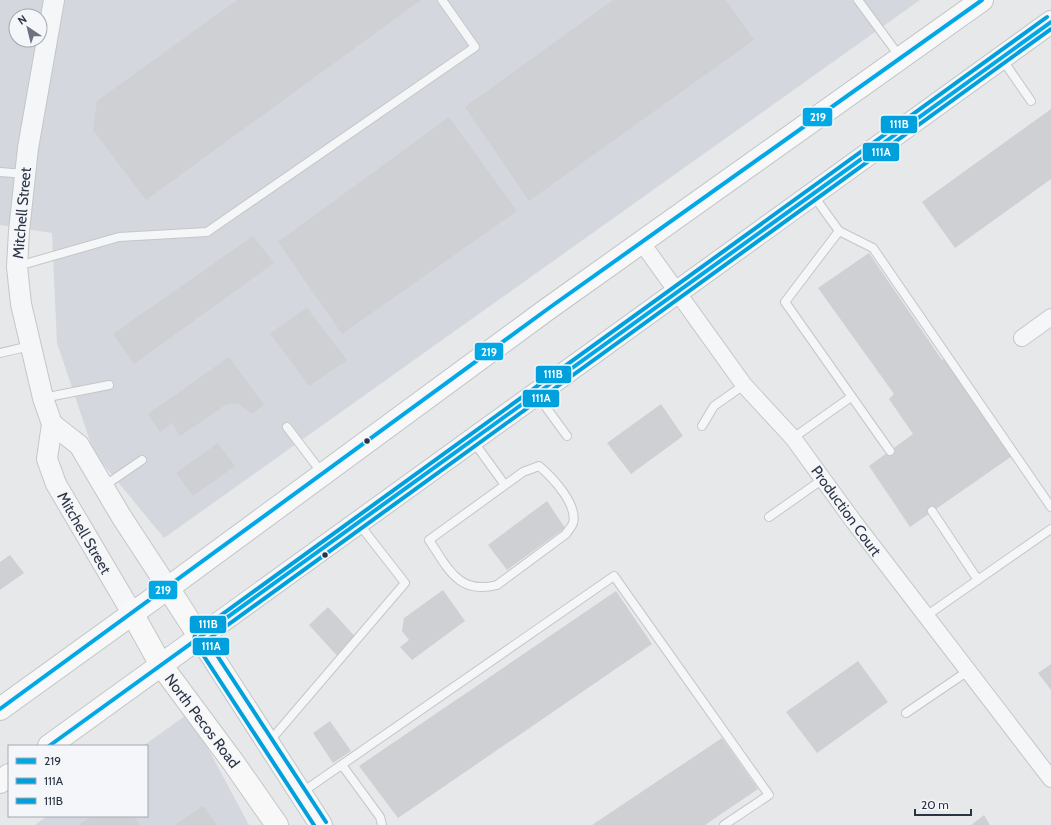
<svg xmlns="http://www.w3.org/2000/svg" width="1051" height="825" viewBox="0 0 1051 825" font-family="Cabin,sans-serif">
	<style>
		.built { fill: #d4d7dd; fill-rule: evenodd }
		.building { fill: #ced0d3 }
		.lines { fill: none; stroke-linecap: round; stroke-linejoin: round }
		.service-casing { stroke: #c4c6c8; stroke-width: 10 }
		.minor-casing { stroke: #c4c6c8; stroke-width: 18 }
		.tertiary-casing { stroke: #c4c6c8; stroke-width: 22 }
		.secondary-casing { stroke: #c4c6c8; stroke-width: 24 }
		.primary-casing { stroke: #c2c5c8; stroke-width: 24 }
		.service { stroke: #f5f6f7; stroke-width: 8 }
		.minor { stroke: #f5f6f7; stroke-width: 16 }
		.tertiary { stroke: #f5f6f7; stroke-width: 20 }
		.secondary { stroke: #f8f8f8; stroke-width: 22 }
		.primary { stroke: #f8f8f8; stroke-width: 22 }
		.bus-1-casing { stroke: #f4f6f9; stroke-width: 7 }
		.bus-2-casing { stroke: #f4f6f9; stroke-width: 7 }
		.bus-3-casing { stroke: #f4f6f9; stroke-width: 7 }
		.bus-1 { stroke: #02a7e6; stroke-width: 4 }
		.bus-2 { stroke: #00a0dc; stroke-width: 4 }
		.bus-3 { stroke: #00a0dc; stroke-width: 4 }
		.bus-dot { fill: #2b3445; stroke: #f4f6f9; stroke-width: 1.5 }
		.labels { text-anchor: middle; stroke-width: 3; stroke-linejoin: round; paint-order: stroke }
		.street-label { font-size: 15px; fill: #2b3445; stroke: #f4f6f9 }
		.line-badge { stroke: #f4f6f9; stroke-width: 1.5 }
		.badge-label { font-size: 11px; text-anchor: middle; font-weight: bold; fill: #fff }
	</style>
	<rect width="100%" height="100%" fill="#e6e8ea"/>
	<path class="built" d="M0,0H920L164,538L94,453L57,343L52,233L0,225ZM16,16H40V40H16Z
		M189,713L249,825H35L47,816H147V746H143Z"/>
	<path class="building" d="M237,0H421L146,200L93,130L97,101Z
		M613,0H726L754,40L529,201L465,107Z
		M1051,109V179L955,248L922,202Z
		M449,117L517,211L342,334L278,242Z
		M253,236L274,263L134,364L113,334Z
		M869,253L942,360L948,357L1015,454L910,527L869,466L913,434L889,399L894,394L818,288Z
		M307,308L347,360L309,386L270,333Z
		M229,357L264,405L252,414L238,404H227L180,436L172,423L160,432L148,414Z
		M661,404L683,436L631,474L607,443Z
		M218,443L235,466L193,496L176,473Z
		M547,501L565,528L507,570L488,545Z
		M10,555L24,573L0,590V562Z
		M443,590L465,621L412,660L400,647L409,640L402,631L404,618Z
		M616,591L652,644L398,818L359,766Z
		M328,607L360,642L341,660L309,625Z
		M858,661L888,702L817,753L786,712Z
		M1051,664V690L1038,673Z
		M330,721L351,751L333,763L313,733Z
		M722,738L758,789L705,825H592Z
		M203,806L217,825H177L176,824Z
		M984,815L990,825H971Z
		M92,816H134L140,825H79Z"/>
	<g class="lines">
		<defs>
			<path id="service" d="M858,0L900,57
				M1002,59L1031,101
				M0,172L25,174
				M813,195L839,231L873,248L1051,507
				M839,231L785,302L890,451
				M18,266L119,237L207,232L475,47L442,0
				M0,353L30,346
				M537,395L567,436
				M43,398L109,385
				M702,426L714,406L744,385
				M287,427L322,473
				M793,438L851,397
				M473,441L505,485
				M539,466C552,477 578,504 573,523C572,527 568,530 566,534L497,585C458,595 448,568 429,540L523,472Z
				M104,486L142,460
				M932,511L978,580
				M769,517L823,479
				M926,616L1051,529
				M906,713L968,671
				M269,742L405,583L359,524
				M342,765L380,817L382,825
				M301,793L614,576L769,795L724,825"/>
			<path id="minor" d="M642,243L744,385L793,438L854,522L1051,779
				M1022,338L1051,317"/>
			<path id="tertiary" d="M54,0L28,148L19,231L17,267L21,304L43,398L52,424L47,459L56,484L132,613
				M52,424L79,445L121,516L168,588"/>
			<path id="secondary" d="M168,588L321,825
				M132,613L161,665L233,762L277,825"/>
			<path id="primary" d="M0,709L168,588L549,308L982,0
				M49,746L1051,22
				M0,782L9,775"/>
		</defs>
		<use href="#service" class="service-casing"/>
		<use href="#minor" class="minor-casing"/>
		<use href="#tertiary" class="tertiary-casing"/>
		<use href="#secondary" class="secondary-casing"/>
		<use href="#primary" class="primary-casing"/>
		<use href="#service" class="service"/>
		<use href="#minor" class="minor"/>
		<use href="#tertiary" class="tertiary"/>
		<use href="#secondary" class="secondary"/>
		<use href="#primary" class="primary"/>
		<defs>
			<path id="bus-1" d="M0,709L549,308L982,0
				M49,746L1051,22"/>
			<path id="bus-2" d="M326,822L207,640L1051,29"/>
			<path id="bus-3" d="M314,825L194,641L195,634L1047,17"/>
		</defs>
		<use href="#bus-1" class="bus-1-casing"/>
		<use href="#bus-2" class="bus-2-casing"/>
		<use href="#bus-3" class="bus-3-casing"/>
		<use href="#bus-1" class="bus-1"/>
		<use href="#bus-2" class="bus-2"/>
		<use href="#bus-3" class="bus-3"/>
	</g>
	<g class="bus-dot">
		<circle cx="367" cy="441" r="3.5"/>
		<circle cx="325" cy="555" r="3.5"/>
	</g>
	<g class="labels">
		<g class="street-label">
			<text transform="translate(22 213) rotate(-85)" y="5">Mitchell Street</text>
			<text transform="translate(846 511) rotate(54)" y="5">Production Court</text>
			<text transform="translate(84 533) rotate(60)" y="5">Mitchell Street</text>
			<text transform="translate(202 721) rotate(53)" y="5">North Pecos Road</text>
		</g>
	</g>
	<g class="line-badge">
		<rect x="802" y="107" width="31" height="20" rx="4" fill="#02a7e6"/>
		<rect x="880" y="115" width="38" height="19" rx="4" fill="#00a0dc"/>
		<rect x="862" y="142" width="38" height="20" rx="4" fill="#00a0dc"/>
		<rect x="474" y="342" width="30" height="19" rx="4" fill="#02a7e6"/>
		<rect x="535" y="365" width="37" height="19" rx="4" fill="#00a0dc"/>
		<rect x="522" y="389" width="38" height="19" rx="4" fill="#00a0dc"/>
		<rect x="148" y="580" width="30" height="20" rx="4" fill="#02a7e6"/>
		<rect x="189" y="615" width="38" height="19" rx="4" fill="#00a0dc"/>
		<rect x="192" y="637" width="38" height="19" rx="4" fill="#00a0dc"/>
	</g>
	<g class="badge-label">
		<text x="818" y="121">219</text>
		<text x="899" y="128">111B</text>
		<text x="881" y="156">111A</text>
		<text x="489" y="356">219</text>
		<text x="553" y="378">111B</text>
		<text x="541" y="402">111A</text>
		<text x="163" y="594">219</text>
		<text x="208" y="628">111B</text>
		<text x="211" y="650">111A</text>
	</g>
	<rect x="8" y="745" width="140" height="72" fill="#f4f6f9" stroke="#a4a8b1"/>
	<rect x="16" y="758" width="20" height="6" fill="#02a7e6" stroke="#a4a8b1"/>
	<text x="44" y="765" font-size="12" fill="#2b3445">219</text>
	<rect x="16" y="778" width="20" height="6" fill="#00a0dc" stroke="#a4a8b1"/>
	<text x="44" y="785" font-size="12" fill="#2b3445">111A</text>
	<rect x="16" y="798" width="20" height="6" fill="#00a0dc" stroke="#a4a8b1"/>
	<text x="44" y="805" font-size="12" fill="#2b3445">111B</text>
	<g transform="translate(28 28) rotate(325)"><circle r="19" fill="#f4f6f9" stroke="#a4a8b1"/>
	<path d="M0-3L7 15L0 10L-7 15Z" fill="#6c737f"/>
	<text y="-6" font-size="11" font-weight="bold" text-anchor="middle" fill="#2b3445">N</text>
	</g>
	<path d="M915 809v6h56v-6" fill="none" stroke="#2b3445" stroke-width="2"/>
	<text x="921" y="809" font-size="12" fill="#2b3445" stroke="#f4f6f9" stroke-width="3" paint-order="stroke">20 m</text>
</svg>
